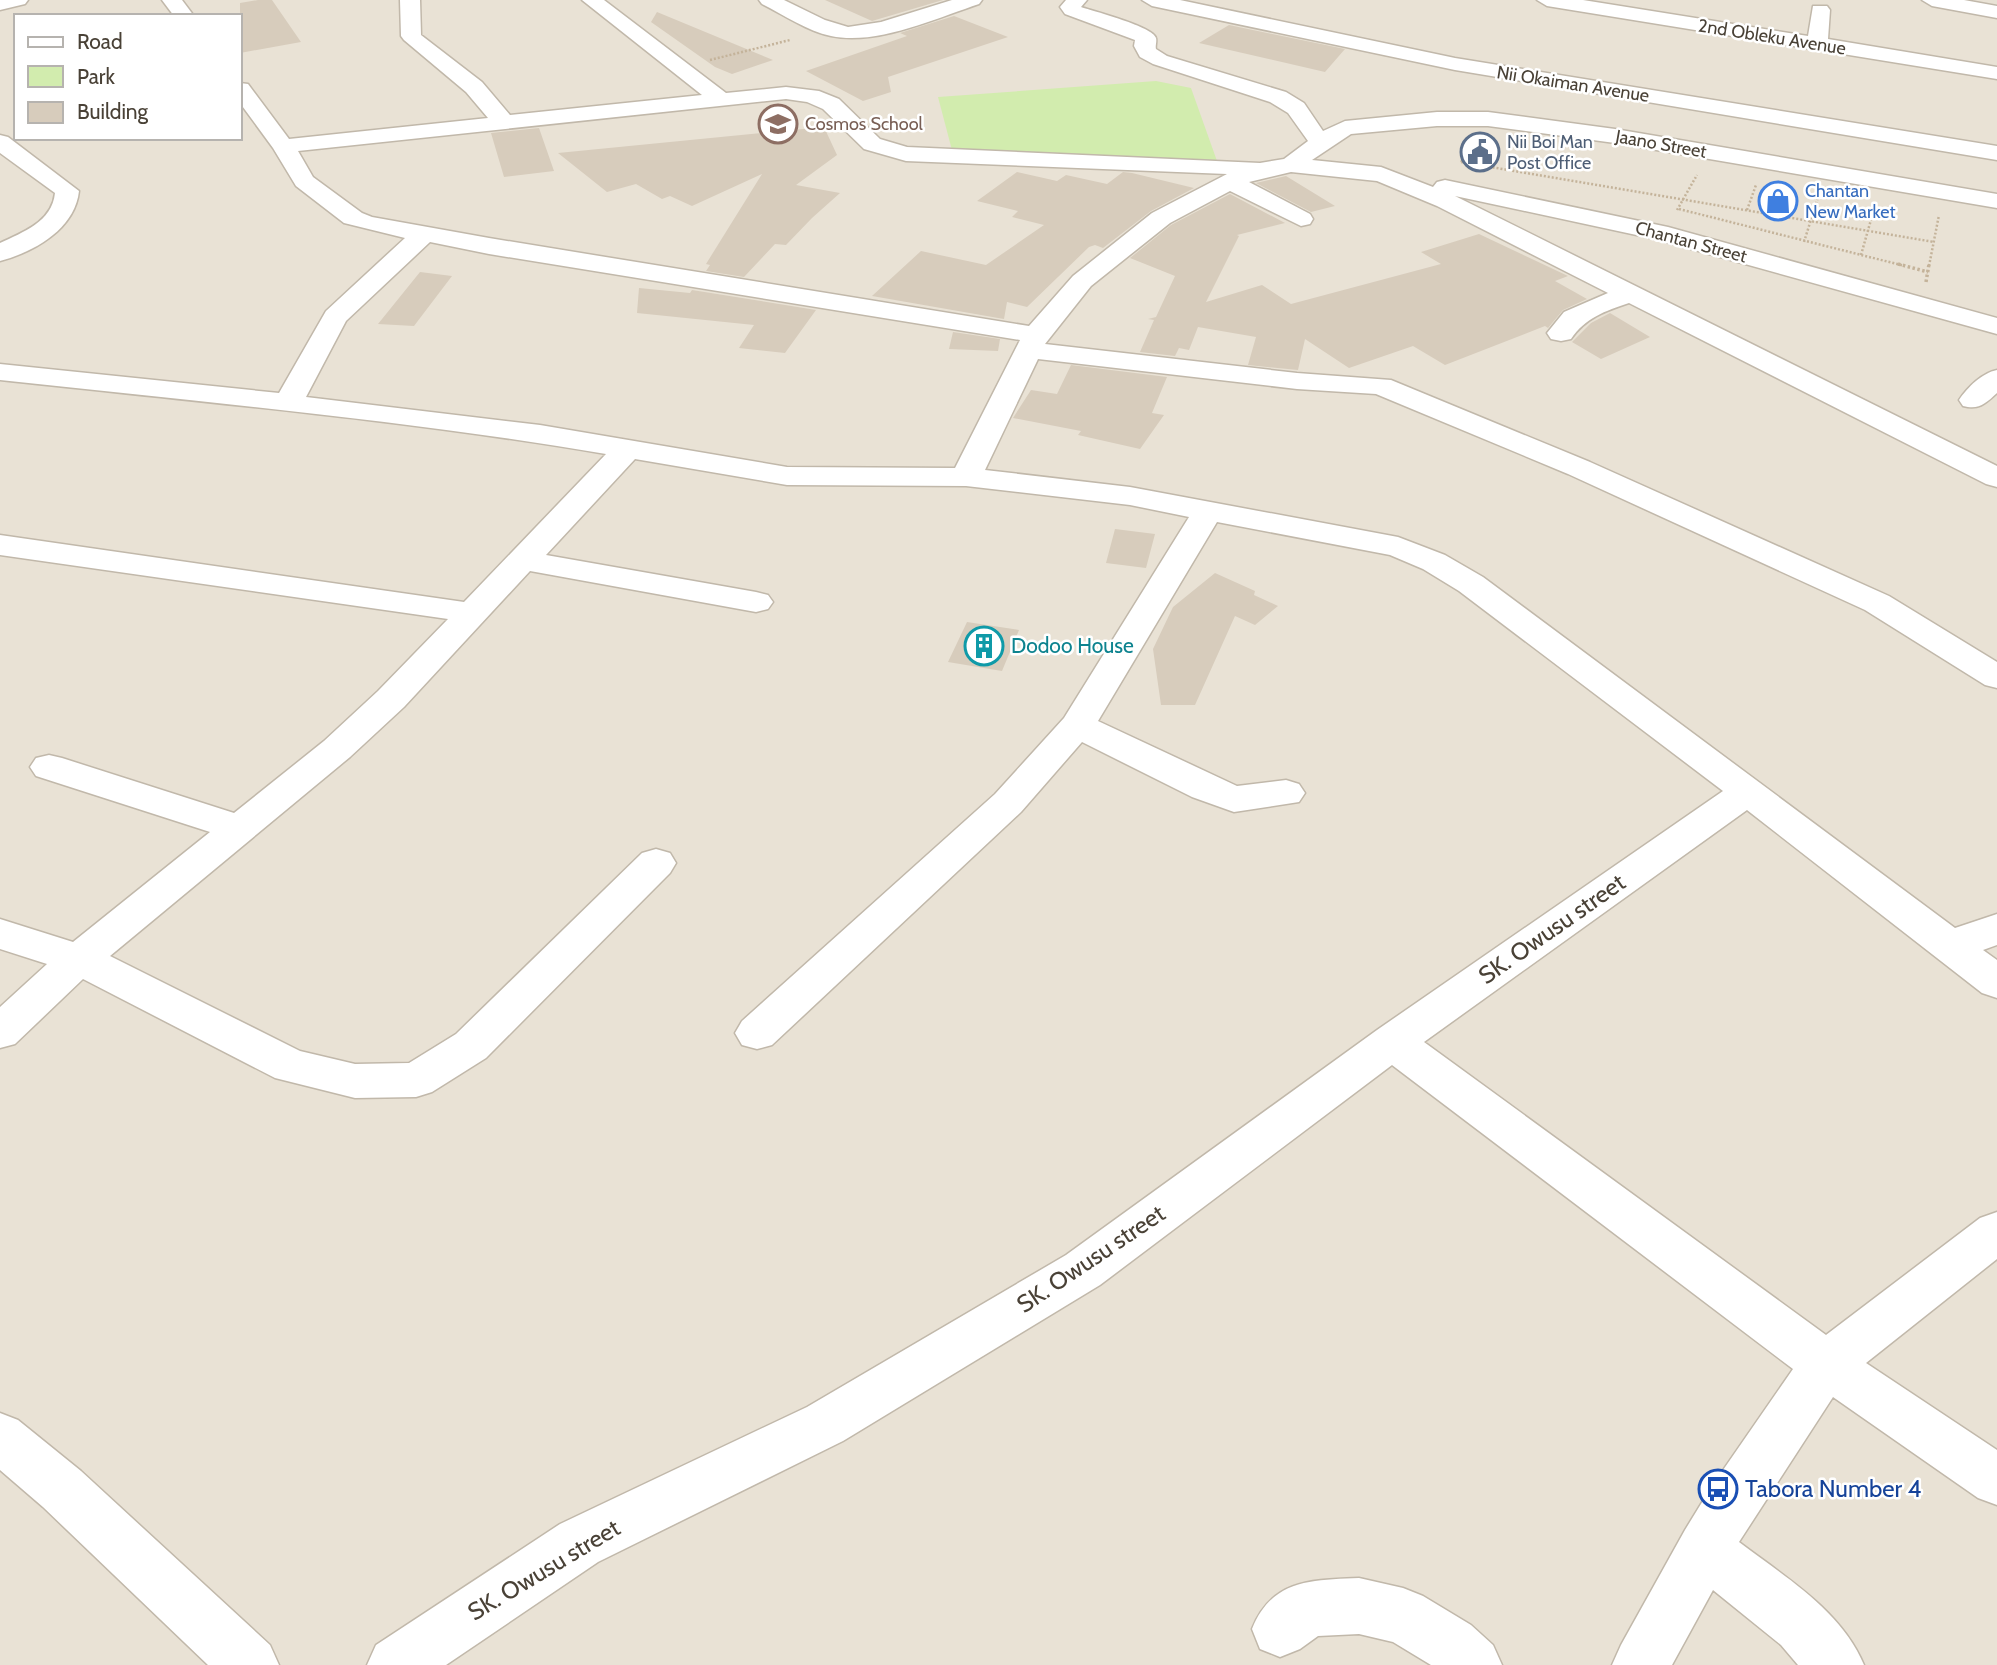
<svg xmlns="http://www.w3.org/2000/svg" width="1997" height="1665" viewBox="0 0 1997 1665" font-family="Cabin,sans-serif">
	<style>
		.residential { fill: #e9e2d5; fill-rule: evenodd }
		.green { fill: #d2ecae }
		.building { fill: #d7ccbc }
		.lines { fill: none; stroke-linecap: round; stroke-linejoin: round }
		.minor-casing { stroke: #c1b8aa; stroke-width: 3 }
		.path-far1 { stroke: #c4b39a; stroke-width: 2.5; stroke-dasharray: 2 2; stroke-linecap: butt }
		.path { stroke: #c4b39a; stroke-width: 3.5; stroke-dasharray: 2.5 2.5; stroke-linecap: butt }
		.minor { fill: #fff; fill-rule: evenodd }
		.labels { text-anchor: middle; stroke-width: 5; stroke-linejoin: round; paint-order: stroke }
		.far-street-label { font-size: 18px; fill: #494136; stroke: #fff }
		.far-education-label { font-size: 18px; fill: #785e54; stroke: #fff; text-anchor: start }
		.far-service-label { font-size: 18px; fill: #4e5e75; stroke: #fff; text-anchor: start }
		.far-shop-label { font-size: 18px; fill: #366cbe; stroke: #fff; text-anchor: start }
		.culture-label { font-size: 21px; fill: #0d838f; stroke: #fff; text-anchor: start }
		.near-street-label { font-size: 24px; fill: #494136; stroke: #fff }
		.near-transit-label { font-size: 24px; fill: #164399; stroke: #fff; text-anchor: start }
	</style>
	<rect width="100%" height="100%" fill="#f5f0e8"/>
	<path class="residential" d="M0,0H1997V1665H0ZM16,16H240V138H16Z"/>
	<path class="green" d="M1156,81L1191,88L1217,161L953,154L938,97Z"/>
	<path class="building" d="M258,0H272L301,42L240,53V3Z
		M825,0H943L872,21Z
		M657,12L773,60L732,74L715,67L651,22Z
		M954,16L1008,37L888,77L891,92L863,101L806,71L907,36L900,33Z
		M1229,25L1345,49L1325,72L1199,43Z
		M824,127L837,155L796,185L840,193L812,218L786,245L775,244L744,277L706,271L710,265L706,264L762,174L692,206L670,196L662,199L636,184L607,192L558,153Z
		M539,128L554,171L504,177L491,133Z
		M1017,172L1057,181L1066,175L1107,184L1123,172L1132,173L1194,188L1151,211L1103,248L1095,245L1089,247L1027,307L1007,302L1004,319L872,296L921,251L986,265L1044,225L1012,217L1018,211L977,201Z
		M1286,176L1335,206L1311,212L1256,183Z
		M1230,194L1285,223L1237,235L1239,236L1206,302L1262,285L1291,304L1441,264L1421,252L1479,234L1568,276L1555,281L1587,299L1563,310L1548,328L1545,326L1445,365L1413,346L1349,368L1305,339L1298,370L1248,365L1256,337L1198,327L1189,350L1179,348L1175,356L1140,352L1154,320L1148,319L1156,317L1175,276L1130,258L1171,225Z
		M420,272L452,276L414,326L378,324Z
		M639,288L690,293L692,290L816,310L785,353L739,348L754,325L637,313Z
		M1610,313L1650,337L1601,359L1572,342L1591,323Z
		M953,332L1000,339L998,351L949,349Z
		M1071,365L1167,377L1152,413L1164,415L1140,449L1078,435L1081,431L1013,418L1031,390L1057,394Z
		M1115,529L1155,534L1146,568L1106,563Z
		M1215,573L1255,591L1254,595L1278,606L1255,625L1235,616L1195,705H1161L1153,649L1173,607Z
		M967,622L1019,630L1002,671L948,662Z"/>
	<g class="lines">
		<defs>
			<path id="minor" d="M0,0H28L25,4L0,10Z
				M162,0H182L194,16H174Z
				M400,0H420L421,35L482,82L510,115L702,95L582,0H604L726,93L786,87L819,91L839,99L880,139L907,147L1260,163L1284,159L1308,141L1288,113L1270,102L1153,64L1140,57L1134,46L1135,40L1065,14L1060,7L1066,0H1087L1081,7C1093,11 1154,27 1156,38C1157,42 1155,46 1156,49L1167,56L1286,92L1304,103L1323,131L1345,121L1437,112H1488L1615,129L1997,194V208L1615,143L1488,126H1437L1351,134L1312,160L1381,167L1433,187L1437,182L1445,180L1668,227L1997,318V334L1655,239L1455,196L1997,466V487L1986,484L1629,303C1605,311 1585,318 1571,339L1561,341L1551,339L1547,333L1564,312L1608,293L1437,206L1377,181L1291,172L1249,182L1310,214L1313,219L1310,224L1301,226L1230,191L1170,223L1091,286L1045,344L1297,373L1391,380L1590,462L1889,596L1997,662V688L1985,685L1865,610L1568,474L1376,394L1297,389L1038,359L985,470L1130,487L1398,537L1445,555L1483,577L1955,928L1997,914V945L1983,950L1997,960V998L1982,993L1747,810L1424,1042L1826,1335L1980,1218L1997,1212V1259L1866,1363L1997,1450V1505L1978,1498L1833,1397L1739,1542C1785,1577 1841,1610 1864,1665H1798L1781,1645L1713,1590L1672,1665H1612L1621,1645L1685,1530L1712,1486L1793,1369L1392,1065L1100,1285L843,1441L598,1562L446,1665H367L376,1645L560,1524L807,1407L1066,1255L1377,1030L1723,791L1459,591L1423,569L1390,555L1217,522L1098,721L1237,786L1286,780L1299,784L1305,793L1299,802L1234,812L1192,797L1082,742L1021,812L772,1045L757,1049L742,1045L735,1033L742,1021L995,794L1064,718L1189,517L1130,505L966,486L787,485L635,459L546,555L756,592L768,595L773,602L768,609L756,612L530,571L404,707L350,757L110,956L300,1051L355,1064L409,1063L456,1034L642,853L656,849L670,853L676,863L670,873L486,1058L432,1092L416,1097L355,1098L275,1078L83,979L15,1044L0,1048V1007L47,964L0,949V919L73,942L210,832L36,776L30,767L36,758L49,755L62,758L234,813L324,741L378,691L448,619L0,555V535L464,602L606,454C406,420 202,402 0,380V364L279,393L326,311L405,238L344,223L296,186L273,148L240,103V83L248,84L289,139L488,118L466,92L404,40L401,36ZM786,99L807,102L823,109L864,149L906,161L1227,174L1152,213L1073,276L1029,326L489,238L372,217L362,213L313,177L298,151ZM430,242L489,254L1020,340L955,468L787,467L540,425L306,397L346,321Z
				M759,0H784L825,20L848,27L881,22L952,0H982L979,4C937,18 876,46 831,36C807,31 784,15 762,4Z
				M1142,0H1180L1455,58L1997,146V160L1455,70L1152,6Z
				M1537,0H1583L1808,36L1813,6H1827L1830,10L1828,39L1997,67V79L1547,6Z
				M1922,0H1964L1997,6V18L1932,6Z
				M0,135L8,137L79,191C75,229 34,252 0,261V243C23,232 52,222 55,193L0,153Z
				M1997,370V393C1985,404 1979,410 1963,406L1959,400C1968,387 1982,373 1997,370Z
				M0,1413L18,1420L81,1471L270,1645L279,1665H208L43,1507L0,1470Z
				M1359,1578L1403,1588L1423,1596L1471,1625L1493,1645L1502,1665H1431L1393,1642L1359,1634L1318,1636L1300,1649L1280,1657L1260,1649L1252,1629C1272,1579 1312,1580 1359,1578Z"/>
		</defs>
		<use href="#minor" class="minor-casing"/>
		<path class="path-far1" d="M710,60L790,40
			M1461,162L1934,242
			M1461,162L1475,144
			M1679,209L1905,266
			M1677,210L1697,175
			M1747,210L1756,185
			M1804,242L1819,194
			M1861,255L1876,202
			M1929,266L1939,215"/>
		<path class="path" d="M1898,264L1928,272
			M1926,282L1929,264"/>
		<use href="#minor" class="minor"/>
	</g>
	<defs>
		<symbol id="school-ring" viewBox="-11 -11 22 22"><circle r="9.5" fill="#fff" stroke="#8d6e63" stroke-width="1.5"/><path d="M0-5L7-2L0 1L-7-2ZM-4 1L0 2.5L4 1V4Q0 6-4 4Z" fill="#8d6e63"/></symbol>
		<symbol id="civic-ring" viewBox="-11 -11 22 22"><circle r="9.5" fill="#fff" stroke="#5c6f8a" stroke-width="1.5"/><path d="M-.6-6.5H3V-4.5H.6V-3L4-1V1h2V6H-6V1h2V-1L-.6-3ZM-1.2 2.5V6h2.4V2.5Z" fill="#5c6f8a"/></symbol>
		<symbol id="shop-ring" viewBox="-11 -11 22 22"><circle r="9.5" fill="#fff" stroke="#3f7fe0" stroke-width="1.5"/><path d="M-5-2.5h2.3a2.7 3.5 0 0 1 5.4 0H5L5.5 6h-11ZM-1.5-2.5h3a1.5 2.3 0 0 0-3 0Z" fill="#3f7fe0"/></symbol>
		<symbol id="building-ring" viewBox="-11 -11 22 22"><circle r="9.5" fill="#fff" stroke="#0f9aa8" stroke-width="1.5"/><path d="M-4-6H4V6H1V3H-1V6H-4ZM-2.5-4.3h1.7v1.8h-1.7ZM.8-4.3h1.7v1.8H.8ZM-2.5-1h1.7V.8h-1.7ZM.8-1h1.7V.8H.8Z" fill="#0f9aa8"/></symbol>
		<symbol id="bus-ring" viewBox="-11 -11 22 22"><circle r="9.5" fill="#fff" stroke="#1a4fb4" stroke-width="1.5"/><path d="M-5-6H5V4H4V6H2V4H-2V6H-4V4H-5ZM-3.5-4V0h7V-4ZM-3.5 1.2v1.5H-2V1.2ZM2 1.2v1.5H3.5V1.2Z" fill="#1a4fb4"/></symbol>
	</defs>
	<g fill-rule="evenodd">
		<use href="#school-ring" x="756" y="102" width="44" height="44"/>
		<use href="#civic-ring" x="1458" y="130" width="44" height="44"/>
		<use href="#shop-ring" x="1756" y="179" width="44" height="44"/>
		<use href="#building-ring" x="962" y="624" width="44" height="44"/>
		<use href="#bus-ring" x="1696" y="1467" width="44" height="44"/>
	</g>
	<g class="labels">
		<g class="far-street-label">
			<text transform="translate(1772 37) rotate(9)" y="6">2nd Obleku Avenue</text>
			<text transform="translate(1573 84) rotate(9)" y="6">Nii Okaiman Avenue</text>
			<text transform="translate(1661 144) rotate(10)" y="6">Jaano Street</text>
			<text transform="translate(1691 242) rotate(15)" y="6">Chantan Street</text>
		</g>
		<g class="far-education-label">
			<text x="805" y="130">Cosmos School</text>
		</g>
		<g class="far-service-label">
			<text x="1507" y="148">Nii Boi Man<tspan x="1507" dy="21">Post Office</tspan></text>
		</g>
		<g class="far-shop-label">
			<text x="1805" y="197">Chantan<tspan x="1805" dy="21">New Market</tspan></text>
		</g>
		<g class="culture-label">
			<text x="1011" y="653">Dodoo House</text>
		</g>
		<g class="near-street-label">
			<text transform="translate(1552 929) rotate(-35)" y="8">SK. Owusu street</text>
			<text transform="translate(1091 1259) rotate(-34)" y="8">SK. Owusu street</text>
			<text transform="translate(544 1570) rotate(-31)" y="8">SK. Owusu street</text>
		</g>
		<g class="near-transit-label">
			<text x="1745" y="1497">Tabora Number 4</text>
		</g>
	</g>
	<rect x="14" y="14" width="228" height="126" fill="#ffffff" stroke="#b6b3af" stroke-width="2"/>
	<rect x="28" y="37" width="35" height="10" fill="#ffffff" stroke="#b6b3af" stroke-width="2"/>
	<text x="77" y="49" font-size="21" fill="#494136">Road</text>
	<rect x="28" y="66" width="35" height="21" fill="#d2ecae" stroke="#b6b3af" stroke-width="2"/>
	<text x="77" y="84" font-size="21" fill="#494136">Park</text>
	<rect x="28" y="102" width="35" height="21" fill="#d7ccbc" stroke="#b6b3af" stroke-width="2"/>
	<text x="77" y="119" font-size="21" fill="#494136">Building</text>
</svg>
